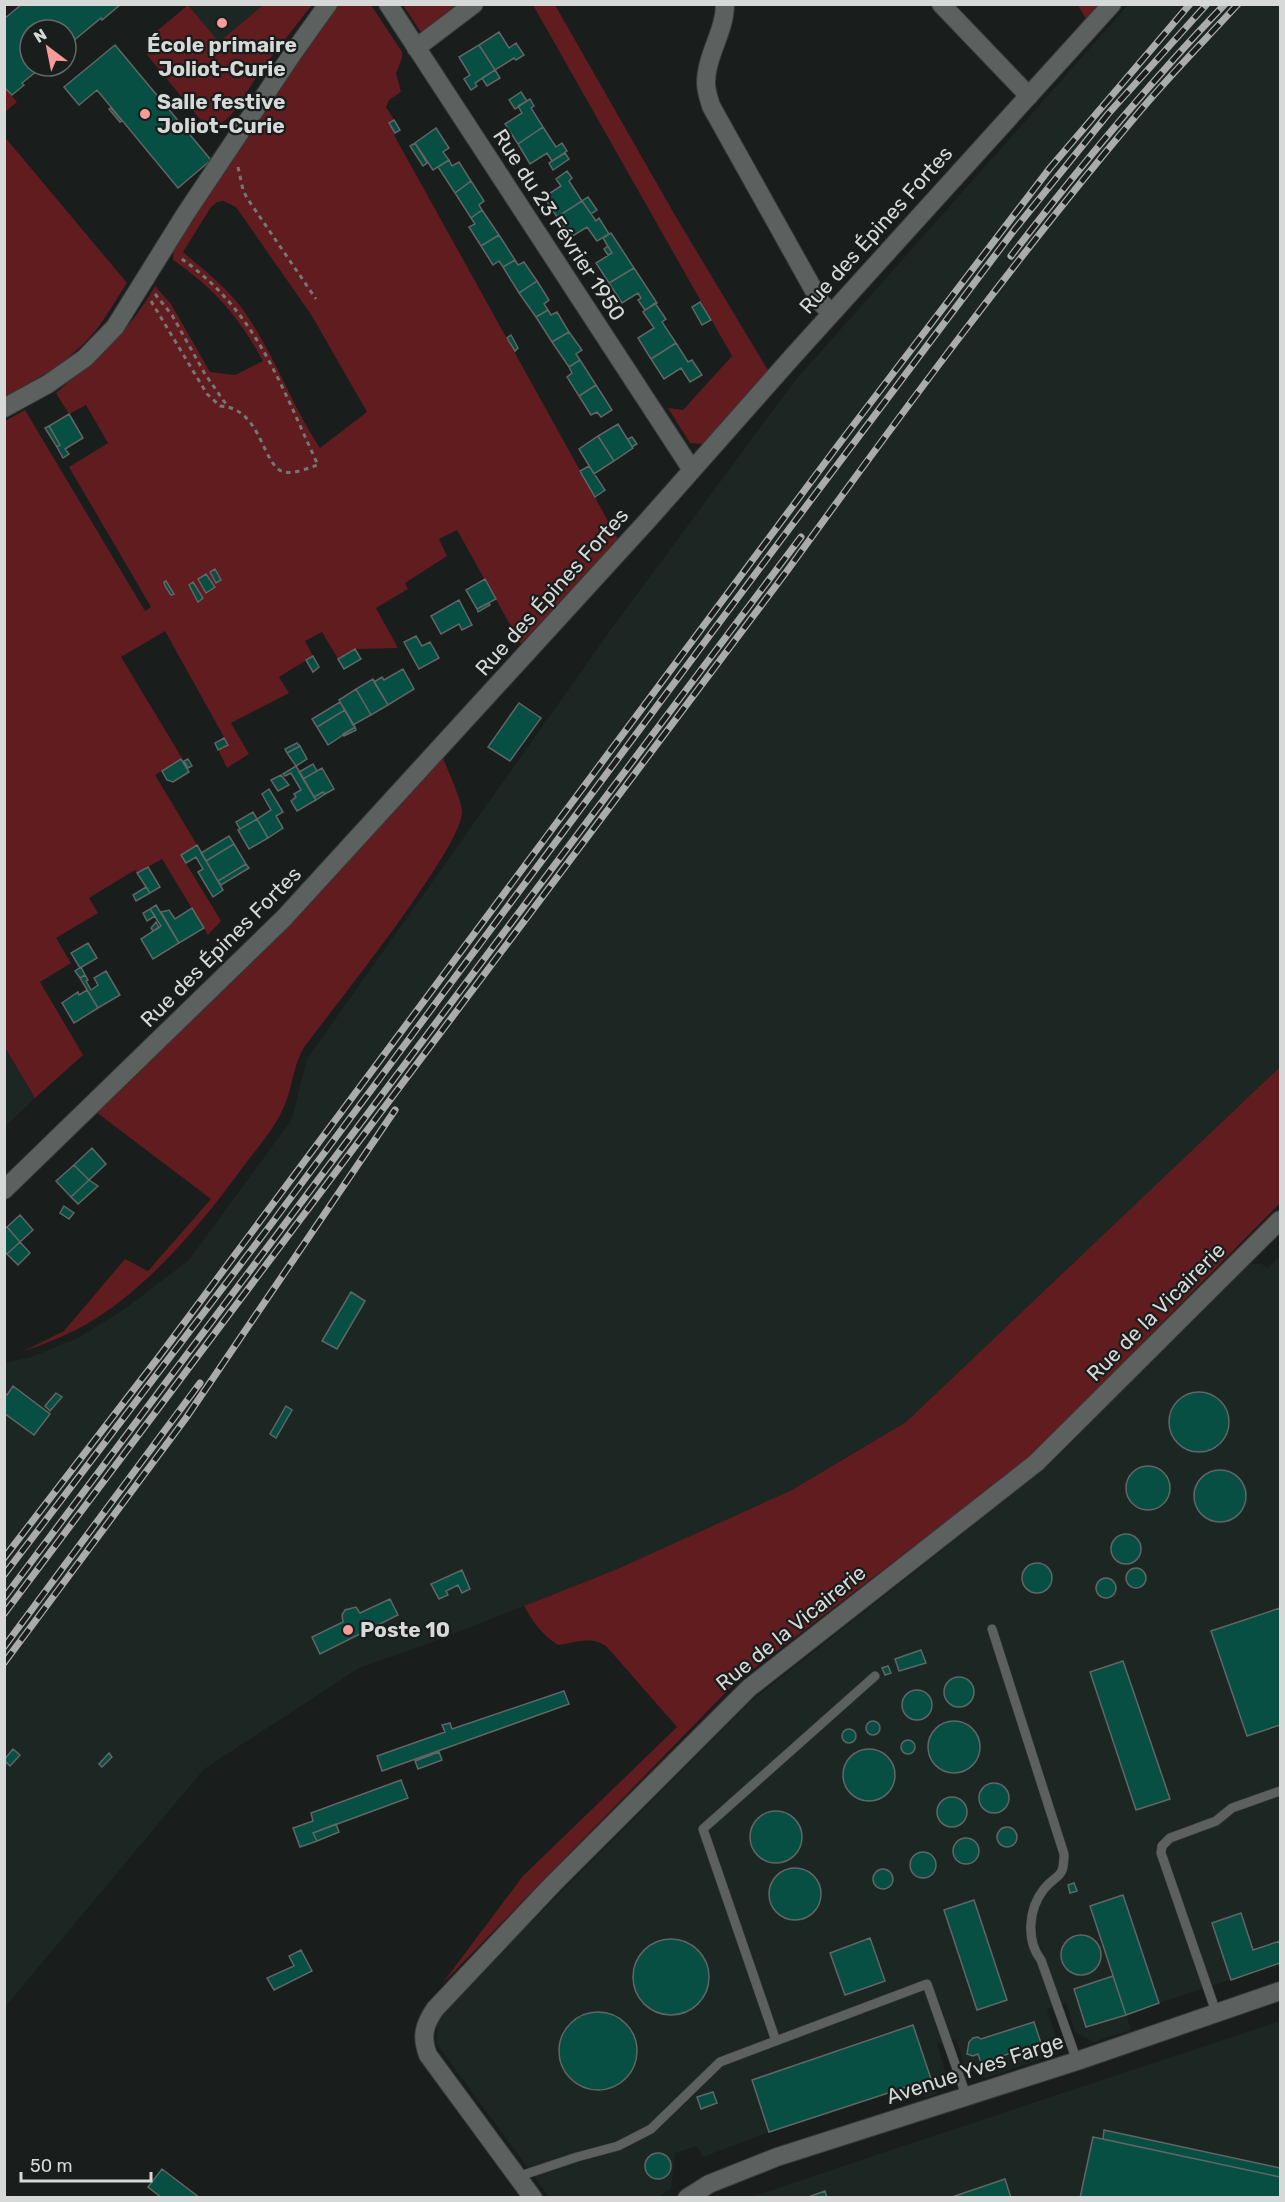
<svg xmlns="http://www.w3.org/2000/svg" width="1285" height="2202" viewBox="0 0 1285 2202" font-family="Rubik,sans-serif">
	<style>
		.built { fill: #1c2724 }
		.green { fill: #611c1f; fill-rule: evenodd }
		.building { fill: #074e43; stroke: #616664; stroke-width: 1.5 }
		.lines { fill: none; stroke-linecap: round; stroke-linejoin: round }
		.service-casing { stroke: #373939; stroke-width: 10 }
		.minor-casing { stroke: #373939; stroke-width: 20 }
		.tertiary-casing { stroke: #373939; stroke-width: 20 }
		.path { stroke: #747776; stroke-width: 3; stroke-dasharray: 4.5 4.5; stroke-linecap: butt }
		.service { stroke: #5c6160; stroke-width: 9 }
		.minor { stroke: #5c6160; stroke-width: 18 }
		.tertiary { stroke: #5c6160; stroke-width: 18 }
		.rail-casing { stroke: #a9acab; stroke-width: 7 }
		.rail { stroke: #191d1c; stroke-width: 4.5; stroke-dasharray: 14; stroke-linecap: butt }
		.poi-dot { fill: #f59b98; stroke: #191d1c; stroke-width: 2 }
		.labels { text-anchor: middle; stroke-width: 4.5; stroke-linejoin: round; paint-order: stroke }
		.poi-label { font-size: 21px; font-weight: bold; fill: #d6d9d8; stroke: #191d1c; text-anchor: start }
		.street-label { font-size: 21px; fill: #d6d9d8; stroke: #191d1c }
	</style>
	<rect width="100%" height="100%" fill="#191d1c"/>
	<path class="built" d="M188,5H263L219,42Z
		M1128,5H1280V1067L906,1422L792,1490L615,1570L430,1643L359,1668L204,1769L5,2007V1363L31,1357L78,1338L123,1310L189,1260L292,1119L307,1059L612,628L794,382Z
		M4,1048L35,1098L5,1127H4Z
		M1280,1256V1963L1126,2014L1131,2030L1094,2042L1075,2032L1066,2003L1047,2009L1056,2037L1044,2058L986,2078L965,2068L956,2039L937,2044L946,2074L936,2094L925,2098L920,2083L769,2132L703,2157L696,2146L675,2153L671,2189L659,2197H549L436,2043L438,2016L750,1702L1041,1472L1231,1280L1250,1264H1262L1267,1269Z
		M1280,2021V2197L749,2198L888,2151Z"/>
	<path class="green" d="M188,5L219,42L263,5H312C293,29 274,53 256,78C247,90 235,115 223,122C214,129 206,125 199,118L147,55L149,52L152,35Z
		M338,5H371L402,52V58L396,73L401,92L389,100L386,107L394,120L389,123L395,133L394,135L618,539L521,644L457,530L439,539L447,556L405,583L408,589L376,608L398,648L355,649L338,659L322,632L305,641L313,656L279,677L289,693L231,723L249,754L227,768L215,743L224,737L165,631L121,657L182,758L155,775L197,845L181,855L221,921L208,935L162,859L137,873L135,870L89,898L98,913L56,938L71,963L40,982L83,1055L35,1098L5,1048V421L25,410L145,611L151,607L69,467L108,443L86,405L69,414L56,393C97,357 128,334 155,286L171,304L210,372L235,375L263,361C239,317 214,288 173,260L174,244L268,100ZM223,201L236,207L312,316L367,412L320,448C292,406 275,356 246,314C230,290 205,271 183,252L211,207L217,202Z
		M403,5H467L422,34Z
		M533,5H555L676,217L769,372L704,444L690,443L668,408L683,410L732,356Z
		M1078,5H1103L1087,21Z
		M4,87L17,102L5,112H4Z
		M4,136L127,283C117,298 107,316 96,330C72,360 37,379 5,398Z
		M442,755C447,769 461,798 462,811C464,846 332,1010 305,1046C292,1066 293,1090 282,1111C272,1132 254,1152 240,1171C200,1226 145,1291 85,1325C65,1336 44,1344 22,1352L64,1331L125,1259L148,1271L211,1199L96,1112Z
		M1280,1067V1203L1028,1459L734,1684L442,1984L523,1876L677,1727L607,1647C592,1635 575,1643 558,1645C542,1635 533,1622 524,1606L615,1570L792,1490L906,1422Z"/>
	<path class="building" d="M22,4H121L102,20L101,18L66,47V30H30V66H43L22,83L24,85L12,95L4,87V19Z
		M499,32L509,48L516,43L524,55L516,60L514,58L495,70L479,45Z
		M115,45L211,160L178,188L97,90L79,105L64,87Z
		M479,45L495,70L475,83L477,86L471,90L464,79L470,75L459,57Z
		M495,70L500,78L487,86L482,78Z
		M521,92L527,101L515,109L509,100Z
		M530,99L534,106L531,108L543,127L518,144L505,124L522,113L518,106Z
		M111,108L122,121L120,122L109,109Z
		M394,120L400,130L395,133L389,123Z
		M543,127L556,147L562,143L567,151L552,161L547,153L530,164L518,144Z
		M436,128L449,148L443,152L449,160L433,170L415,143Z
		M415,143L427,163L423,166L410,146Z
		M565,153L569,159L553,170L549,163Z
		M449,160L452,166L459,162L471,181L455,193L438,167Z
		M567,171L572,178L569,181L582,201L557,217L544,197L561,186L556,179Z
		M471,181L484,201L479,205L482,210L471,218L455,193Z
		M588,197L597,210L591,214L582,201Z
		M582,201L596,221L599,218L609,234L597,241L587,227L571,237L557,217Z
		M482,210L499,235L481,246L469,227L475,224L471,218Z
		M611,233L634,268L609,283L596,263L612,253L603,238Z
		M499,235L515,260L503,267L499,261L493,265L481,246Z
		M608,246L612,253L608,255L604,249Z
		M515,260L518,265L524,262L537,281L519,293L503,267Z
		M634,268L657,303L645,310L638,300L641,298L638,293L622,303L609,283Z
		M537,281L549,300L544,304L548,310L536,317L519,293Z
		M700,302L711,320L702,325L692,307Z
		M655,303L666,319L662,322L676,343L651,359L638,338L654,328L643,312Z
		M548,310L551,315L557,312L569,332L552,342L536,317Z
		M569,332L582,350L576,354L580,360L569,367L552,342Z
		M511,335L518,348L515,351L507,338Z
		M676,343L688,362L692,360L702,375L690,382L681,368L664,379L651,359Z
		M580,360L596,385L579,396L567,377L572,373L569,367Z
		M596,385L612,410L601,417L597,412L591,415L579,396Z
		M69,414L83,438L65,449L69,454L63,458L57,447L60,445L49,426Z
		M618,424L633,448L614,461L598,436Z
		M49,426L60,445L57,447L45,428Z
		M598,436L614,461L594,474L579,449Z
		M632,437L637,444L632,447L628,439Z
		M589,466L605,490L595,497L580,471Z
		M215,569L221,580L216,583L210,572Z
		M206,574L215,587L206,593L198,579Z
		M485,579L496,599L477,609L466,590Z
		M166,581L174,594L171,595L165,586L164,582Z
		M193,582L203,598L198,602L189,585Z
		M459,600L472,625L462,630L459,624L441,634L431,616Z
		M489,603L490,605L478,612L477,609Z
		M416,636L422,646L430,642L439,658L419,669L404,642Z
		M355,649L361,659L344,669L338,659Z
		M313,656L319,667L313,672L306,660Z
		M403,669L414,689L388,705L374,682L382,677L384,680Z
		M373,679L388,705L371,715L356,689Z
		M356,689L371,715L353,725L339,700Z
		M340,702L345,710L317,727L312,719Z
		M519,703L541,718L510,761L488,747Z
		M345,710L355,727L328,745L317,727Z
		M355,727L356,730L344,736L343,734Z
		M224,738L228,745L218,750L215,743Z
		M297,743L300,746L287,753L285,749Z
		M300,746L307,759L296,766L287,753Z
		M181,759L189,772L173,782L167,780L162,771Z
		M188,759L192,766L188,768L184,761Z
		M313,764L317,771L303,779L299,772Z
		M296,766L316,800L297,811L291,801L296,797L294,794L301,790L291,773L285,776L283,774Z
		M322,768L334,789L325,794L323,792L314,797L303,779Z
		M281,775L289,785L278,791L271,780Z
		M269,789L283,812L276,816L283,828L268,838L257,819L271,810L262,794Z
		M323,792L325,794L316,800L314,797Z
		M253,812L257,819L240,829L236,822Z
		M257,819L268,838L249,849L238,830Z
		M229,836L234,844L206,861L201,853Z
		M234,844L246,864L218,881L206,861Z
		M197,845L223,890L213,897L198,872L203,869L196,857L186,863L181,855Z
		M246,864L249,868L221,885L218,881Z
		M148,867L160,887L150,893L137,873Z
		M146,887L150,893L136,901L133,895Z
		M156,905L179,943L153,959L141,939L161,926L150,909Z
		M192,908L204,928L179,943L161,912L169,910L175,919Z
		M150,909L155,916L147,921L143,913Z
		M156,922L159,928L153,931L151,928Z
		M88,943L97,958L80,968L71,953Z
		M81,967L85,975L80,978L75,971Z
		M106,971L120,995L98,1008L80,978L85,975L88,980L86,981L91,990L98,985L94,978Z
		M87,990L98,1008L74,1023L62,1003L78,992L79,995Z
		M92,1148L106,1164L89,1180L74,1165Z
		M74,1165L89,1180L71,1197L56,1181Z
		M89,1180L98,1186L78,1204L71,1197Z
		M64,1206L74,1213L69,1219L60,1213Z
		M20,1215L33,1230L20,1242L7,1227Z
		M7,1227L20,1242L7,1254L4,1251V1229Z
		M20,1242L30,1253L18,1265L7,1254Z
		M351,1292L365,1301L337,1349L322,1341Z
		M13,1386L50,1414L34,1435L4,1413V1393L7,1395Z
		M1169 1422a30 30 0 1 1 60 0a30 30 0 1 1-60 0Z
		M56,1393L62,1397L50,1411L45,1406Z
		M286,1406L292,1410L276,1438L270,1434Z
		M1126 1488a22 22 0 1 1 44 0a22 22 0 1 1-44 0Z
		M1194 1496a26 26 0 1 1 52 0a26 26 0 1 1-52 0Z
		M1111 1549a15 15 0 1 1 30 0a15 15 0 1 1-30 0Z
		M1022 1578a15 15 0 1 1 30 0a15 15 0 1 1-30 0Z
		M1126 1578a10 10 0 1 1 20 0a10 10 0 1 1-20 0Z
		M462,1570L470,1589L462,1593L458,1585L446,1591L448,1595L439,1599L431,1584Z
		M1096 1588a10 10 0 1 1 20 0a10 10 0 1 1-20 0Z
		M390,1599L398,1615L320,1654L312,1637L343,1622L342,1615L345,1610L356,1607L360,1613Z
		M1280,1608V1725L1247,1736L1211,1631Z
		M921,1650L926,1663L899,1671L895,1659Z
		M1123,1661L1170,1799L1136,1810L1090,1672Z
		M888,1666L891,1673L885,1675L882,1668Z
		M944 1692a15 15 0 1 1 30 0a15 15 0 1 1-30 0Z
		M902 1705a15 15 0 1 1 30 0a15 15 0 1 1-30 0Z
		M564,1691L569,1704L382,1771L377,1756L445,1732L442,1725L450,1723L452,1729Z
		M866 1728a7 7 0 1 1 14 0a7 7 0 1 1-14 0Z
		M928 1747a26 26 0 1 1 52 0a26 26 0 1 1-52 0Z
		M842 1736a7 7 0 1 1 14 0a7 7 0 1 1-14 0Z
		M901 1747a7 7 0 1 1 14 0a7 7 0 1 1-14 0Z
		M13,1749L20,1755L10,1766L4,1760Z
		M843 1775a26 26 0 1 1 52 0a26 26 0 1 1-52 0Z
		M439,1752L442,1760L418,1769L415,1761Z
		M109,1753L112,1757L102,1767L99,1764Z
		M401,1780L408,1798L313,1833L317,1841L300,1847L293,1828L313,1821L311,1813Z
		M979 1798a15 15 0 1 1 30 0a15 15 0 1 1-30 0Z
		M937 1812a15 15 0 1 1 30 0a15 15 0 1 1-30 0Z
		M750 1837a26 26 0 1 1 52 0a26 26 0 1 1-52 0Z
		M336,1824L339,1832L317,1841L313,1833Z
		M997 1837a10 10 0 1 1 20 0a10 10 0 1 1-20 0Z
		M953 1851a13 13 0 1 1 26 0a13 13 0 1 1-26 0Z
		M910 1865a13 13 0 1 1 26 0a13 13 0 1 1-26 0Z
		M769 1894a26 26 0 1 1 52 0a26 26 0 1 1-52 0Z
		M873 1879a10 10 0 1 1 20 0a10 10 0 1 1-20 0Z
		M1074,1883L1077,1891L1070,1893L1068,1885Z
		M1123,1895L1159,2003L1126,2015L1090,1906Z
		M974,1900L1007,2000L977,2010L944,1910Z
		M1241,1913L1253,1950L1280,1941V1963L1231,1980L1212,1923Z
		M1061 1955a20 20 0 1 1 40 0a20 20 0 1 1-40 0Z
		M870,1938L885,1981L845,1995L830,1953Z
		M633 1977a38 38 0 1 1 76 0a38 38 0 1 1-76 0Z
		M301,1950L312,1971L274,1990L267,1978L294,1966L289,1956Z
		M1113,1976L1126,2015L1086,2027L1074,1989Z
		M559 2051a39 39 0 1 1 78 0a39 39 0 1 1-78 0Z
		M1034,2022L1041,2043L981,2063L978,2054L973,2056L967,2054L969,2042L973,2038L978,2037L981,2039Z
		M913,2025L931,2079L769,2132L752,2080Z
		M713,2092L717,2103L701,2109L697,2097Z
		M1104,2130L1280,2168V2177L1103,2139Z
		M1093,2137L1280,2177V2198H1080Z
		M645 2166a13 13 0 1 1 26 0a13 13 0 1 1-26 0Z
		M162,2169L200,2198H162L148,2187Z
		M1005,2179L1011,2198H949Z
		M825,2191L827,2198H808V2197Z"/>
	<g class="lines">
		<defs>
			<path id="service" d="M992,1629L1064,1854C1064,1880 1057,1873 1044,1889C1028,1909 1026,1941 1041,1960L1077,2061
				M1216,2012L1161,1853L1162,1846L1170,1838L1216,1821L1232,1808L1280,1791
				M776,2041L703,1829L875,1676
				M517,2177L577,2157L618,2146L651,2129L720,2062L927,1984L966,2095"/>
			<path id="minor" d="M388,4L692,470
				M725,4C725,32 706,55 706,83C706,91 709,99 711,106L821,303L832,313
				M941,4L1029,96
				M416,48L474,4
				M4,408L48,384L85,358L115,327L186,213L293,53L328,4
				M4,1190L284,918L648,520L794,355L1112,4
				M533,2198L428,2055C421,2037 424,2025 435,2009L553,1884L749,1688L1036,1463L1280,1220"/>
			<path id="tertiary" d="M687,2198L709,2184L777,2157L1077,2061L1280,1991"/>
		</defs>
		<use href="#service" class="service-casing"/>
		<use href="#minor" class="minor-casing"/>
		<use href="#tertiary" class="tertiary-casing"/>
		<path class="path" d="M238,167L243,190L247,198L316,299
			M155,294L172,315L205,374L228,407
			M151,301L207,394L220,406C263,408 262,469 285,472C295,474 308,468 318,465C280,384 256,310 179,257"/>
		<use href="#service" class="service"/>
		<use href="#minor" class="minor"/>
		<use href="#tertiary" class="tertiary"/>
		<defs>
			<path id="rail" d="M1011,256C1078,169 1148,84 1225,4
				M4,1558L161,1354L839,444L1050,168L1190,4
				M4,1575L272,1223L780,541L1015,229L1108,114L1207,4
				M4,1598L801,537
				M4,1614L787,571C900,415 1015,259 1140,111C1171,74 1205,40 1238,4
				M4,1647L200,1383
				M4,1663L186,1418L395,1110"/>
		</defs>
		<use href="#rail" class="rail-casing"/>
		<use href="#rail" class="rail"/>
	</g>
	<g class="poi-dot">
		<circle cx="222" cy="23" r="6"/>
		<circle cx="145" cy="114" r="6"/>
		<circle cx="348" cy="1630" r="6"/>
	</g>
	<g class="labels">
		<g class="poi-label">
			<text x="222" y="52" text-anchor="middle">École primaire<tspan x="222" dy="24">Joliot-Curie</tspan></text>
			<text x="157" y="109">Salle festive<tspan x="157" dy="24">Joliot-Curie</tspan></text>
			<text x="360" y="1637">Poste 10</text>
		</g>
		<g class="street-label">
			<text transform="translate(559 225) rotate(57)" y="7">Rue du 23 Février 1950</text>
			<text transform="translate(876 230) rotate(-48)" y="7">Rue des Épines Fortes</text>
			<text transform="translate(552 592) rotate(-48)" y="7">Rue des Épines Fortes</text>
			<text transform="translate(221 947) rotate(-45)" y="7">Rue des Épines Fortes</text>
			<text transform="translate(1156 1312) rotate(-45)" y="7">Rue de la Vicairerie</text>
			<text transform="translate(791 1628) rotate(-39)" y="7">Rue de la Vicairerie</text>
			<text transform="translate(975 2069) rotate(-18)" y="7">Avenue Yves Farge</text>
		</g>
	</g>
	<rect width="1285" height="2202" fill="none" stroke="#d6d9d8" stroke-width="12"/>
	<g transform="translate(48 48) rotate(328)"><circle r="28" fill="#191d1c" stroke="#656867" stroke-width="1.5"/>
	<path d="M0-4.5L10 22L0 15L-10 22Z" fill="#f59b98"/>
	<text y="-9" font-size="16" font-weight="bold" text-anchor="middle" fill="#d6d9d8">N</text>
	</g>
	<path d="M21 2172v9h130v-9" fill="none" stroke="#d6d9d8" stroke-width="3"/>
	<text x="30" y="2172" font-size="18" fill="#d6d9d8" stroke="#191d1c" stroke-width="4.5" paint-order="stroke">50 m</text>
</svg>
